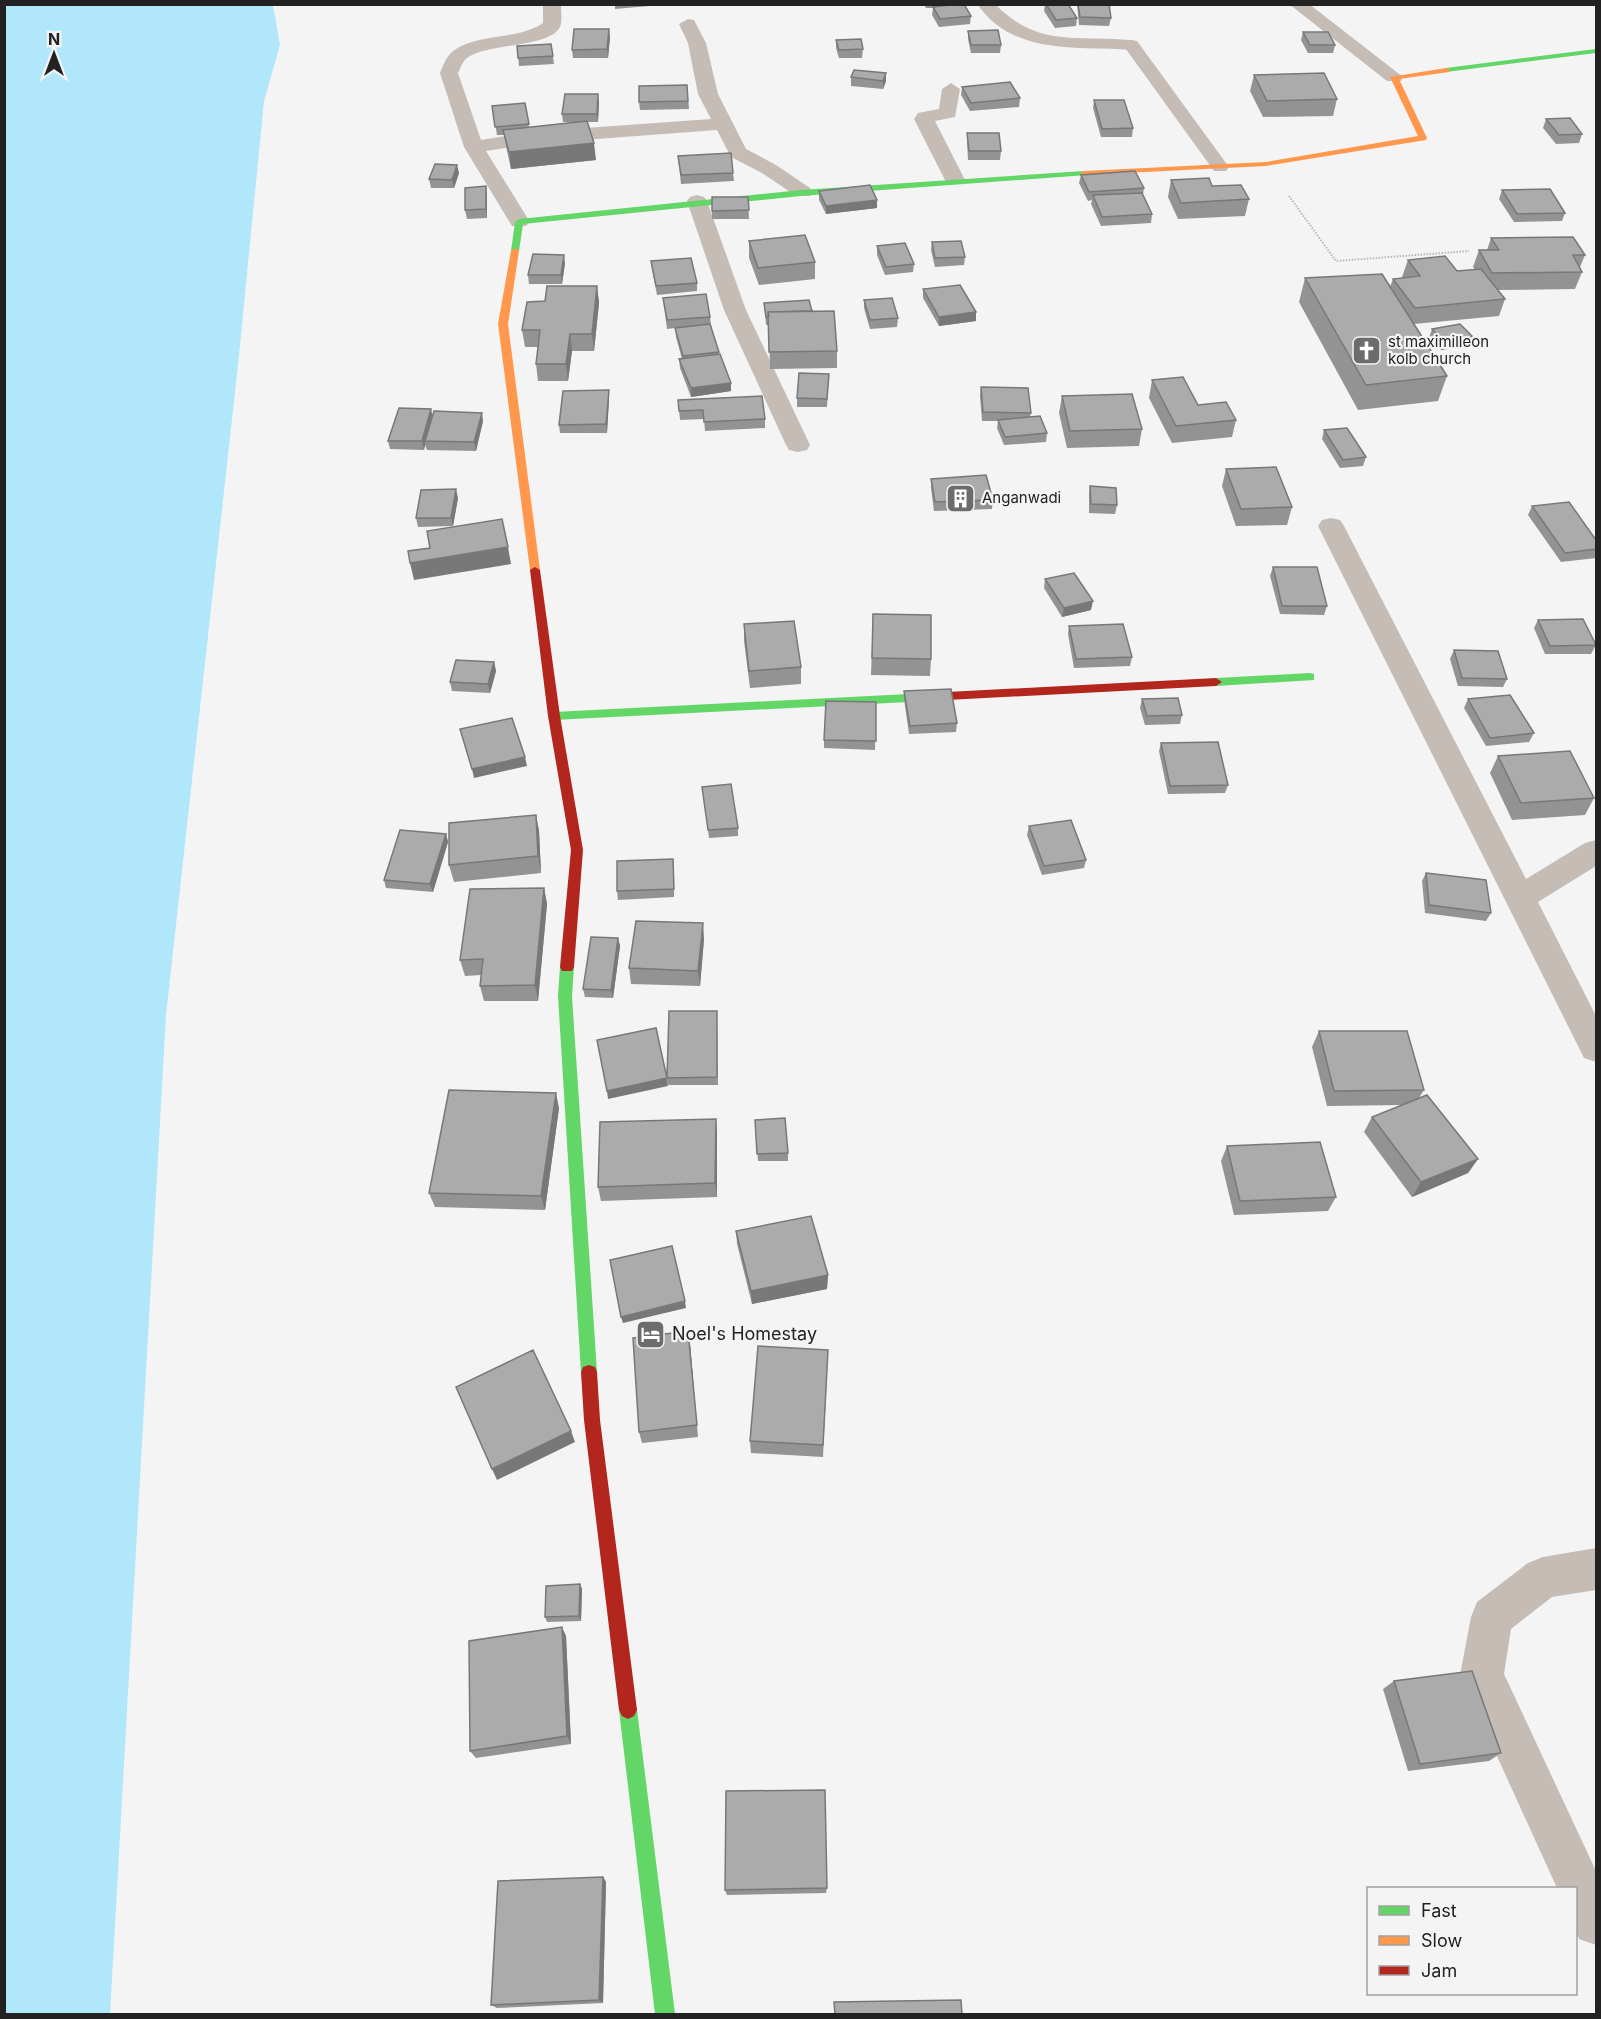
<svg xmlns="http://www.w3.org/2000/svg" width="1601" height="2019" viewBox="0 0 1601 2019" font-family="Inter,sans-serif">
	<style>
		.water { fill: #b0e7fa }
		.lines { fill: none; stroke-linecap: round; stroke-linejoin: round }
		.path { stroke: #bdb7b3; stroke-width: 2; stroke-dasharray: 1.5 1.5; stroke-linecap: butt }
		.lane { fill: #c6bcb6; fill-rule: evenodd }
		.street { fill: #c6bcb6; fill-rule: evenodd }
		.fast { fill: #63d668; fill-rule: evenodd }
		.slow { fill: #ff974d; fill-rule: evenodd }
		.jam { fill: #b3261e; fill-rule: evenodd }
		.wall { fill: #939394 }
		.shaded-wall { fill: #787878 }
		.building { fill: #ababac; stroke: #787878; stroke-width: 1.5 }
		.labels { text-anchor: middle; stroke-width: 4.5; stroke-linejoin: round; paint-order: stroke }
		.far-poi-label { font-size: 15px; fill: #222; stroke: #f4f4f5; text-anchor: start }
		.poi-label { font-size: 18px; fill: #222; stroke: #f4f4f5; text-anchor: start }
	</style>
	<rect width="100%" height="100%" fill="#f4f4f5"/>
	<path class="water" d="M5,4L273,5L280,45L264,101L238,365L166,1015L110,2014H5Z"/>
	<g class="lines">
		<path class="path" d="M1289,196L1336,261L1469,251"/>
		<path class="lane" d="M1131,40L1137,41L1226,163L1229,167L1226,171H1214L1123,45Z"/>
		<path class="street" d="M543,4H561C561,10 562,18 561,24C556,49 482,42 465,60C462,63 460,69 458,73L481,140L530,132L711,119L698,94L688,43L679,24L688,19L694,20L706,43L718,94L746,149L776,165L810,188L813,192L810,196H796L762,173L731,157L717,130L530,144L486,151L530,222L526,226H512L464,147L440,73C443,66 446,57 452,52C477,32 517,41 543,23Z
			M977,4H995C1038,48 1076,35 1131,40L1140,45L1131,50C1075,46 1014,56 977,4Z
			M1289,4H1309L1403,77L1401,81H1387Z
			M951,83L960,89L955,117L935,121L965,180L962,184H948L945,180L914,119L918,113L939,109L942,89Z
			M697,195L704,197L707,201L746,310L810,445L807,450L798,452L789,450L786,445L724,310L687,201L690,197Z
			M1331,518L1340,520L1344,526L1526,879L1585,843L1596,840V866L1538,902L1596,1016V1062L1584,1058L1318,526L1322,520Z
			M1596,1548V1590L1552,1597L1511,1629L1504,1674L1596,1871V1945L1579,1939L1576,1930V1888H1557L1460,1675L1471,1617L1477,1602L1528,1563L1543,1557Z"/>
		<path class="fast" d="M1596,49V53L1446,72L1442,70L1446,68Z
			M1084,171L1088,173L1087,175L801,196L523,224L519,251L515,254L511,251L515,222L519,219L801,190Z
			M1310,673L1314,674V680L1216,686L1210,682L1216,678Z
			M928,693L934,697L928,701L554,720L548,716L554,712Z
			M567,962L572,963L574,967L572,996L597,1372L595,1377L589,1379L583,1377L581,1372L558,996L560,967L562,963Z
			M628,1701L634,1704L637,1710L675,2014H655L619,1710L622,1704Z"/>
		<path class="slow" d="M1446,68L1450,70L1449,72L1399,79L1427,138L1426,140L1266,166L1084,175L1080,173L1084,171L1266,162L1418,136L1390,77Z
			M515,248L519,251L508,324L540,570L535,573L530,570L498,324L511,251Z"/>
		<path class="jam" d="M535,567L540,570L560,716L583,850L574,967L572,971H562L560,967L571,850L548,716L530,570Z
			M1216,678L1222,682L1216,686L928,701L922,697L928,693Z
			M589,1365L595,1367L597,1372L600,1420L637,1710L634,1716L628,1719L622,1716L619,1710L584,1420L581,1372L583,1367Z"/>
	</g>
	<path class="wall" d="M615,4H672L615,9Z
		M924,4H952L971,16L970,24L939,27L932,15L933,8H926Z
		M1045,4H1068L1077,18L1076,26L1055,28L1044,11Z
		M1077,4H1109L1111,18L1109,26L1079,25Z
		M1445,4H1469L1468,6H1446Z
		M968,31L1001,45L1000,53H971L968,39Z
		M1303,32L1335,45L1333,53H1308L1301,40Z
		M610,37L608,58H573L572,50Z
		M836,40L863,49L862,58H839L836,48Z
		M551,44L554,64L519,66L517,46Z
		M886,73V81L883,89L851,86V77Z
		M1254,75L1337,99L1333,116L1263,117L1250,91Z
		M687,85L689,109L640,110L639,102Z
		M962,87L1020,98L1019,107L970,111L961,95Z
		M1094,100L1133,128L1132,137H1101L1093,108Z
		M599,102L598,122H587L596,160L511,169L506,146L504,135H497L492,106L525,103L529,127L574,122H563L562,114Z
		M1546,119L1582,134L1579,143L1556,144L1543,128Z
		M967,133L1001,151L1000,160H968L967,141Z
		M678,156L733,173L734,181L681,184Z
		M459,173L454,188H431L429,179Z
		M1081,175L1144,188L1143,195L1152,214L1151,223L1101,226L1091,204L1092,200L1088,201L1079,183Z
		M1171,180L1212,186L1249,199L1245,216L1178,219L1168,197Z
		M1502,190L1565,213L1562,221L1514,222L1499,199Z
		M819,191L877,208L826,214L819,200Z
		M487,195V218L467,219L465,210Z
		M748,197L749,219H712V211Z
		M1491,238L1585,255L1580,267L1582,272L1575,289L1498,290L1505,299L1499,316L1414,324L1447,376L1438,401L1358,410L1299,302L1305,278L1390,287L1393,279L1403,278L1402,277L1408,260L1457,271L1475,270L1473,267L1479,250H1487Z
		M749,241L815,262V279L759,285L749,258Z
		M932,242L965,257L964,265L935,267L931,250Z
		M877,246L914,264L913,272L885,275L877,255Z
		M651,261L697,283V291L657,295L652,269Z
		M565,263L562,284H529L528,275Z
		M597,286L599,303L594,351H572L568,381H538L536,364L538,347H525L522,330L545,301Z
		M923,289L976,312V321L939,326L923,298Z
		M663,298L710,317L711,325L719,354L731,383V391L691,397L680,368L679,359H682L676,337L675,328L667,329Z
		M864,300L898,318L897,327L870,329L864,308Z
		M764,303L812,311L837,351V368L770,369L769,325H766Z
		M1432,329L1472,336L1469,345L1441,350L1429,338Z
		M829,374L827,407H797V398Z
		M1152,380L1198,405L1236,420L1232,437L1172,443L1149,398Z
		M981,387L1031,413L1030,417L1047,433L1046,442L1004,445L997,428L998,421H982L980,396Z
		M609,390V399L607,433H560L559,425Z
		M1062,396L1142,429L1139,446L1067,448L1059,413Z
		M678,400L765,419V428L705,431L704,419L680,420Z
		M432,415L483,421L476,451L427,450L425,445L424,450L390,449L388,441Z
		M1324,430L1366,457L1363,466L1340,468L1322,439Z
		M1226,469L1292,507L1287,525L1236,526L1222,486Z
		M931,479L993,500L992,509L934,511L931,488Z
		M1090,486L1117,505L1115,514L1089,513V495Z
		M458,498L453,526L418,527L416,518Z
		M1532,506L1596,540V558L1561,562L1528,515Z
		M1273,567L1327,606L1324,615L1280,614L1270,576Z
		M1045,579L1091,610L1062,617L1044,588Z
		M873,614L931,659L930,676L871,675Z
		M1538,620L1596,645L1591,654H1545L1534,628Z
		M744,624L801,667V684L750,688L744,641Z
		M1069,626L1132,657L1130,666L1074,668L1068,634Z
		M1454,650L1507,679L1503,687L1458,686L1450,659Z
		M494,662L496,671L490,693L452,691L450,682Z
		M904,691L957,723L956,732L909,734L904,699Z
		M1142,699L1182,715L1180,724L1145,725L1140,708Z
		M1468,699L1534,733L1529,742L1486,746L1464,708Z
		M876,702L875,750L824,748V740Z
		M1161,743L1228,785L1225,793L1168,794L1159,751Z
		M1498,756L1594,798L1585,815L1512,820L1490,773Z
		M702,787L738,828V836L709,838Z
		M536,815L539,831L541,873L454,882L449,865Z
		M1029,826L1086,860L1084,868L1042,875L1027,835Z
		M446,834L448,842L433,892L386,888L384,880Z
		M674,867V897L618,900L617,891Z
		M1426,873L1491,913L1486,921L1425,913L1422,881Z
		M544,888L547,904L538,1001H484L480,986L481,975L465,976L460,960Z
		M618,938L620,946L613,998L585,997L583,989Z
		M704,939L700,986L631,984L629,968Z
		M717,1011L718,1085H668L667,1078Z
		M1319,1031L1424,1090L1419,1098L1478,1159L1468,1173L1412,1197L1364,1132L1372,1117L1402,1105L1327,1106L1312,1047Z
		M559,1108L545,1210L435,1207L429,1193Z
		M716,1119L717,1134V1197L601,1201L598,1187Z
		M755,1120L788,1153V1161H758Z
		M1227,1146L1336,1197L1328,1211L1234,1215L1221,1161Z
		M736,1231L828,1275L827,1289L752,1304L737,1244Z
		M690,1344L698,1437L642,1443L639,1432Z
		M828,1350L823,1457L751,1453L750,1441Z
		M580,1584L582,1589L581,1621L547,1622L545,1617Z
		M566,1636L571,1744L476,1758L470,1751Z
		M1394,1681L1501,1753L1489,1761L1408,1771L1383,1689Z
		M603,1877L606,1882L603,2003L497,2008L491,2005Z
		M827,1888L826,1893L727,1895L725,1890Z"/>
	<path class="shaded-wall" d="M609,29L610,37L608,58L607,49Z
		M886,73V81L883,89V81Z
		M598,94L599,102L598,122L597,114Z
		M594,143L596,160L511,169L509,152Z
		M457,165L459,173L454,188L452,180Z
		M486,186L487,195V218L486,209Z
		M877,200V208L826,214V206Z
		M564,255L565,263L562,284L561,275Z
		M597,286L599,303L594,351L592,334Z
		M976,312V321L939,326V317Z
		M570,334L572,351L568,381L566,364Z
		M1472,336L1469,345L1441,350L1444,342Z
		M731,383V391L691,397V388Z
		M609,390V399L607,433L606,424Z
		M431,409L433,418L425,441V445L424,450L422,441Z
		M482,413L483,421L476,451L474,442Z
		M456,489L458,498L453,526L451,518Z
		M508,547L511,564L414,580L410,563Z
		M1093,601L1091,610L1062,617L1064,608Z
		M494,662L496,671L490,693L488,684Z
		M525,757L527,766L474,778L472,769Z
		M536,815L539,831L541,873L538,856Z
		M446,834L448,842L433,892L430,884Z
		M544,888L547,904L538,1001L535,985Z
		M703,923L704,939L700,986L698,971Z
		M618,938L620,946L613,998L611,990Z
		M667,1078L668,1086L608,1099L607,1091Z
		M556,1093L559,1108L545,1210L541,1196Z
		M716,1119L717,1134V1197L715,1183Z
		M1478,1159L1468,1173L1412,1197L1421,1182Z
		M828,1275L827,1289L752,1304L751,1291Z
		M685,1301L686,1308L623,1323L621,1317Z
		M688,1331L690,1344L698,1437L697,1425Z
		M571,1431L575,1442L497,1480L492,1469Z
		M580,1584L582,1589L581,1621L579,1616Z
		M562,1627L566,1636L571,1744L567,1736Z
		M603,1877L606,1882L603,2003L599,2000Z"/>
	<path class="building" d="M957,4H964L971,16L940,19L933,7Z
		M1046,4H1068L1077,18L1056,20Z
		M1078,4H1109L1111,18L1080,17Z
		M574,29H609L607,49L572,50Z
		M998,30L1001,45H971L968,31Z
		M1303,32H1328L1335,45H1310Z
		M861,39L863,49L839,50L836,40Z
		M551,44L553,56L518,58L517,46Z
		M854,70L886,73L883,81L851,77Z
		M1324,73L1337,99L1267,101L1254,75Z
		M1010,82L1020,98L971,103L962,87Z
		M687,85L688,101L639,102V86Z
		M565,94H598L597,114H562Z
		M1094,100H1124L1133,128L1102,129Z
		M525,103L529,124L495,127L492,106Z
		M1570,118L1582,134L1559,135L1546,119Z
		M587,121L594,143L509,152L503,130Z
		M967,133H999L1001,151H969Z
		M731,153L733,173L681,175L678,156Z
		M435,164L457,165L452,180L429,179Z
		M1135,171L1144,188L1089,192L1081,175Z
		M1209,178L1212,186L1241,185L1249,199L1181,203L1171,180Z
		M870,185L877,200L826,206L819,191Z
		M486,186V209L465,210V188Z
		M1550,189L1565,213L1517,214L1502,190Z
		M1142,193L1152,214L1102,217L1093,195Z
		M712,197H748L749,210L712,211Z
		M805,235L815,262L758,268L749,241Z
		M1573,237L1585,255H1573L1582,272L1492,273L1479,250H1499L1491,238Z
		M961,241L965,257L935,258L932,242Z
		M905,243L914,264L886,267L877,246Z
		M533,254L564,255L561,275H528Z
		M1445,256L1457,271L1481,269L1505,299L1415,308L1393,279L1420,276L1408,260Z
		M691,258L697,283L656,286L651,261Z
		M1382,274L1447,376L1366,385L1305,278Z
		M960,285L976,312L939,317L923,289Z
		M547,286H597L592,334H570L566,364H536L540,330H522L527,302L545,301Z
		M706,294L710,317L667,320L663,298Z
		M892,298L898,318L870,320L864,300Z
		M809,300L812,311L768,312L769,316L766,317L764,303Z
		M834,311L837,351L769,352L768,312Z
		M710,324L719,352L683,356L675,328Z
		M1460,324L1472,336L1444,342L1432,329Z
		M720,354L731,383L691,388L679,359Z
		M799,373L829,374L827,399L797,398Z
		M1183,377L1198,405L1226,402L1236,420L1176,426L1152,380Z
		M981,387L1028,388L1031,413L983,412Z
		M609,390L606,424L559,425L563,391Z
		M1132,394L1142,429L1070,431L1062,396Z
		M762,396L765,419L704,422L703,410L679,411L678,400Z
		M399,408L431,409L422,441H388Z
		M434,411L482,413L474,442L425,441Z
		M1040,416L1047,433L1005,437L998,420Z
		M1347,428L1366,457L1343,460L1324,430Z
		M1276,467L1292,507L1241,509L1226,469Z
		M986,475L993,500L935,502L931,479Z
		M1090,486L1116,488L1117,505L1091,504Z
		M456,489L451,518H416L421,490Z
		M1569,502L1596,540V549L1565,553L1532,506Z
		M502,519L508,547L410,563L408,551L430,548L427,531Z
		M1273,567H1317L1327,606H1282Z
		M1074,573L1093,601L1064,608L1045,579Z
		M873,614L931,615V659L872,658Z
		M1583,619L1596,645L1550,646L1538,620Z
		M794,621L801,667L749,671L744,624Z
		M1123,624L1132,657L1076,659L1069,626Z
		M1454,650L1498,651L1507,679L1462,678Z
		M456,660L494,662L488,684L450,682Z
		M951,689L957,723L910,726L904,691Z
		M1510,695L1534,733L1490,738L1468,699Z
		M1178,698L1182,715L1147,716L1142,699Z
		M826,701L876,702V741L824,740Z
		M512,718L525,757L472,769L460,729Z
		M1218,742L1228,785L1170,786L1161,743Z
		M1570,751L1594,798L1521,803L1498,756Z
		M731,784L738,828L708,830L702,787Z
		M536,815L538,856L449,865V823Z
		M1071,820L1086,860L1044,866L1029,826Z
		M400,830L446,834L430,884L384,880Z
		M673,859L674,889L617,891V861Z
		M1426,873L1486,880L1491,913L1429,905Z
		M544,888L535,985L480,986L483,959L460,960L470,889Z
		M636,921L703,923L698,971L629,968Z
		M591,937L618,938L611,990L583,989Z
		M669,1011H717V1077L667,1078Z
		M656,1028L667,1078L607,1091L597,1040Z
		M1319,1031H1407L1424,1090L1334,1091Z
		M449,1090L556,1093L541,1196L429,1193Z
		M1427,1095L1478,1159L1421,1182L1372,1117Z
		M785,1118L788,1153L757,1154L755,1120Z
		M716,1119L715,1183L598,1187L600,1122Z
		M1320,1142L1336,1197L1240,1201L1227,1146Z
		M811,1216L828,1275L751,1291L736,1231Z
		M672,1246L685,1301L621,1317L610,1260Z
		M688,1331L697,1425L639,1432L633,1338Z
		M758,1346L828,1350L823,1445L750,1441Z
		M533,1350L571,1431L492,1469L456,1387Z
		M580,1584L579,1616L545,1617L546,1586Z
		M562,1627L567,1736L470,1751L469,1641Z
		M1472,1671L1501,1753L1420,1764L1394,1681Z
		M825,1790L827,1888L725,1890L726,1791Z
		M603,1877L599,2000L491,2005L498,1881Z
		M961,2000L962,2014H835L834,2002Z"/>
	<defs>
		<symbol id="church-square" viewBox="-11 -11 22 22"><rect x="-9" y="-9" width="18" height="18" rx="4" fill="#6c6c6c" stroke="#f4f4f5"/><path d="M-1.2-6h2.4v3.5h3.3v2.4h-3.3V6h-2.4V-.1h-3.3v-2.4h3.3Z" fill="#fff"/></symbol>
		<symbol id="building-square" viewBox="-11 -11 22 22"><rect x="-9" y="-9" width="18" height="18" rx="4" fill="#6c6c6c" stroke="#f4f4f5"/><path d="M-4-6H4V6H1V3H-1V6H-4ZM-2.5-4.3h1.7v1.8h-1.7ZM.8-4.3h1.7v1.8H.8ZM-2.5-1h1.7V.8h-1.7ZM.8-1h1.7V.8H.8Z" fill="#fff"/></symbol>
		<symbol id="hotel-square" viewBox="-11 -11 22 22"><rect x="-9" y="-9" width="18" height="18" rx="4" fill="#6c6c6c" stroke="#f4f4f5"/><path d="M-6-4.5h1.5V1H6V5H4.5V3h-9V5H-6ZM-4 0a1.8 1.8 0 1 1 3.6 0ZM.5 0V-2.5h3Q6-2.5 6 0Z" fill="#fff"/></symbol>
	</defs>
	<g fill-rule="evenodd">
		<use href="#church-square" x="1350" y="334" width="33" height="33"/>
		<use href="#building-square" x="944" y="482" width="33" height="33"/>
		<use href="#hotel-square" x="634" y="1318" width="33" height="33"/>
	</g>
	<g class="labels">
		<g class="far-poi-label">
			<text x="1388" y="347">st maximilleon<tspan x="1388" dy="17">kolb church</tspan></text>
			<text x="982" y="503">Anganwadi</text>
		</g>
		<g class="poi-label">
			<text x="672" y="1340">Noel's Homestay</text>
		</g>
	</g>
	<rect width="1601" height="2019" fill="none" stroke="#222222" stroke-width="12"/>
	<rect x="1367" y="1887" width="210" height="108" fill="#f4f4f5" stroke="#a0a0a1" stroke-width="1.5"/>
	<rect x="1379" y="1906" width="30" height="9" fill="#63d668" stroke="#a0a0a1" stroke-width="1.5"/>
	<text x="1421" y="1917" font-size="18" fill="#222222">Fast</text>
	<rect x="1379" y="1936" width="30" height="9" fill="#ff974d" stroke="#a0a0a1" stroke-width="1.5"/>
	<text x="1421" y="1947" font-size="18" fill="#222222">Slow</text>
	<rect x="1379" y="1966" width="30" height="9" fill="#b3261e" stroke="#a0a0a1" stroke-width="1.5"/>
	<text x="1421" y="1977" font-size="18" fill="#222222">Jam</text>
	<g transform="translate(54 54)" stroke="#f4f4f5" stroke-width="4.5" paint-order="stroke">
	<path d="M0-4.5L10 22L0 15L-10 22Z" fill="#222222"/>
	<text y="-9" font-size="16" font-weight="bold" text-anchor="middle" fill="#222222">N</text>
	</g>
</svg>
